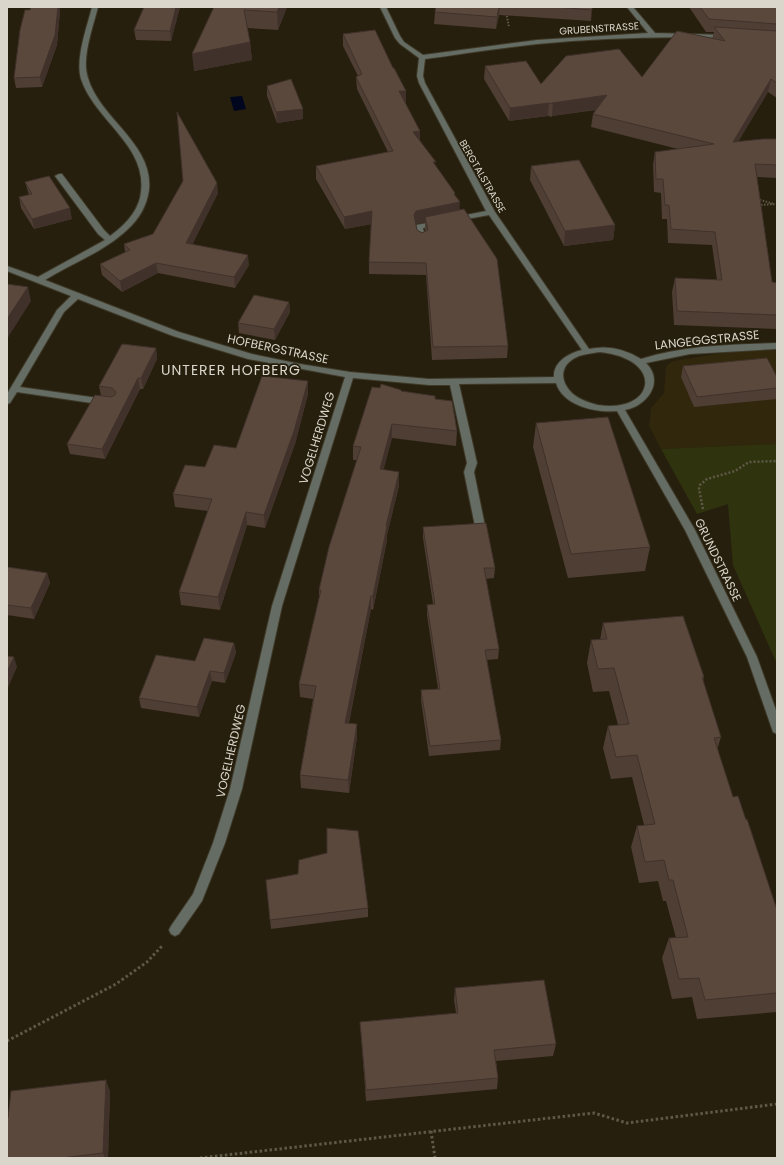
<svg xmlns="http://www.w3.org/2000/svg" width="784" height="1165" viewBox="0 0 784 1165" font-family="Poppins,sans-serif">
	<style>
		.built { fill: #30270d }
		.green { fill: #30340e }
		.water { fill: #00061e }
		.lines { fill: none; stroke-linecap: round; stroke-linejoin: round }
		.minor-casing { stroke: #3f3928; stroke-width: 2 }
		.path-far2 { stroke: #5e5848; stroke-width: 2; stroke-dasharray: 1.5 1.5; stroke-linecap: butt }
		.path-far1 { stroke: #5e5848; stroke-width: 2.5; stroke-dasharray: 2 2; stroke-linecap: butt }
		.path { stroke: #5e5848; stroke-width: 3; stroke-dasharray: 2.5 2.5; stroke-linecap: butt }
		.minor { fill: #646c64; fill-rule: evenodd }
		.wall { fill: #4e3e34; fill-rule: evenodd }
		.shaded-wall { fill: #40322b }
		.building { fill: #5b483d; stroke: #40322b }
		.labels { text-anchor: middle; stroke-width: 3.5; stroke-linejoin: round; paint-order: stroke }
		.far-street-label { font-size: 10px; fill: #dad6cb; stroke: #261f0d }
		.street-label { font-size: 12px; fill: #dad6cb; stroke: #261f0d }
		.quarter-label { font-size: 14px; letter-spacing: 1px; fill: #dad6cb; stroke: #261f0d }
	</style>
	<rect width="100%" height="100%" fill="#261f0d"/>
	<path class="built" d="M777,350V444L661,449L649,426L651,408L664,393L666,366L673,361L729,352Z"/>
	<path class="green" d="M777,444V664L733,565L728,504L697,514L661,449Z"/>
	<path class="water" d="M242,96L246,109L234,111L230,97Z"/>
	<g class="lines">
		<defs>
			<path id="minor" d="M92,7H98C93,27 81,59 88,78C100,119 154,144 149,190C147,205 139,219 128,229C104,252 72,263 45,280L179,332L252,354L300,364L350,372L429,379L554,377C553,362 569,353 582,350L489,215L456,221L452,219L456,217L486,211L419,83L417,76L419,58L400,44L395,38L380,7H386L400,36L404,42L423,55L537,40L648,33L627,7H633L655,33L727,35V37L725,38C662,36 599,38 537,44C499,48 462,54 425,59L423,76L425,83L495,212L589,349C607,345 625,349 641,359C685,345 731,345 777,343V349L690,354L646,363C665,382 647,406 625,410L695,530L757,657L777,713V734L773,732L772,729L747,657L685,530L617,411C596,413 563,406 556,383L459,384L477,463L474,472L485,526L480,530L475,526L464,472L467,463L450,385H429L353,378L282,606L242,789L225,843L202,901L179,934L175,936L171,934L169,930L171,926L193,894L213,843L230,789L272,606L345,377L248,359L173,336L78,299L64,312L20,387L105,399L108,400L109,402L108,404L105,405L17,392L10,403L7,404V394L10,389L57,310L71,296L7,271V266L38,277L105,240L98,234L55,176L59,174H62L104,230L110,236C125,225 139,211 141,192C147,145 95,121 81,79C75,59 87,27 92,7ZM600,352C666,359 655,414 598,405C590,403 580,400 573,394C559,381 559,364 579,356C585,354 593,353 600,352Z
				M438,221H441V225L423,228L426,242L425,244H419L415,227L416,225Z"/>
		</defs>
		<use href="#minor" class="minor-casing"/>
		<path class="path-far2" d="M505,7L509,27
			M757,199L774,204
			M758,205L777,204"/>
		<path class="path-far1" d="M703,509L699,489L700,485L707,479L735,471L749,462L777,461"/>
		<path class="path" d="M7,1041L116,984L147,962L162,946
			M431,1131L435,1158
			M200,1158L594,1113L627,1123L777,1104"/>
		<use href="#minor" class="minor"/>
	</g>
	<path class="wall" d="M31,7H60V11L57,45L42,87L16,88L14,78Z
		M180,7L171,41L136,40L134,30Z
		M214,7H287L278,30L247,28L250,42L252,60L194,71Z
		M436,7H592L591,21L499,15L496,29L434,24L435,12Z
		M689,7H777V98L768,92L738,142L777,139V178L757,177L772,282L777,283V329L674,325L672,292L675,278L717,280L712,245L668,243L667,219H662L661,193L654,192L653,165L655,152L678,149L591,127L593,114L596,110L552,116V117L548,116L509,121L484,79L485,66L541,84L642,77L712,39L714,32H706Z
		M343,34L406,103H405L420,131V140L436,166L455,193V196L459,210L508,346L507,358L432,360L426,275L369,274V262L371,224L345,229L316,179V166L388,152L357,89L356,77L358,76L343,46ZM425,222V231L422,233L417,230L416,224Z
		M267,86L303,109V119L277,123L267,96Z
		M531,166L615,225L613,240L564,246L530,180Z
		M25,182L72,219L34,229L21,208L19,197L29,195L28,192Z
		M218,193L192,245L249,265L235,288L158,273L122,292L102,275L100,264L125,252L124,244L153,234Z
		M289,302L290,312L275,340L239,333L238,323Z
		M156,348L157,359L143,389H140L105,459L70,454L67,444L101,396L99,386Z
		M683,366L777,377V399L694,407L681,377Z
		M380,388L401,390V391L435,399L457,431L456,446L392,438L383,470L399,472V486L387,535V540L373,610L371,609L349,723L357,737L349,793L301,788L300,775L313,699L300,697L299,684L319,598V590L357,460H353V446Z
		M308,394L295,444L265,528L247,525L220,610L181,605L179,592L208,511L175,507L173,494L205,467L236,448Z
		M536,423L650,547L645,571L568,578L533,447Z
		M423,527L495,568L494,578L486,579L499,649L498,659L487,660L501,740L500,750L429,756L421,700V690L438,689L427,615V605L433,604L423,538Z
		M7,567L47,573L50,583L34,619L7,615Z
		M603,623L704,677L703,681L721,737L717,750L733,797L746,820L777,910V1012L697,1019L692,997L672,999L662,958L669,938H676L666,901H663L658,881L639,883L631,847L637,826L644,825L632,777L611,779L603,748L608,726L618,725L609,691L593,692L587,663L591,640H600Z
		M234,643L236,653L225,683L212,681L199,717L141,708L139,698L195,661Z
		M368,908V917L271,929L270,920Z
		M455,988L556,1044L553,1056L496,1061L498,1078L497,1089L366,1101L360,1022L456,1013L454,1000Z
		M110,1091L108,1158H7Z"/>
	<path class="shaded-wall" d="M58,7H60V11L57,45L42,87L40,77Z
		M176,7H180L171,41L170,31Z
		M279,7H287L278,30L277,12Z
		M499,7H500L499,15L496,29L497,17Z
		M250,42L252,60L194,71L192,54Z
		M771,79L768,92L730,155L733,142Z
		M399,91H406V103L399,104Z
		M607,95L605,108L552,116L553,104L552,103Z
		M549,103L548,116L509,121L510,108Z
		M303,109V119L277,123L276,112Z
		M420,131V143L413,132Z
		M217,183L218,193L187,254L186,243Z
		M455,193V203L460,202L459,215L425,217V222L416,224L414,215L416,211Z
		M70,208L72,219L34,229L32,219Z
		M372,211V224L345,229L344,217Z
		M615,225L613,240L564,246L565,231Z
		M248,255L249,265L235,288L234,277Z
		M156,263L158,273L122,292L120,281Z
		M28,287L31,301L7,339V319Z
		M289,302L290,312L275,340L274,329Z
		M156,348L157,359L143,389L141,378Z
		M138,378L140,389L105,459L102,449Z
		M308,381V394L295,444L265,528L264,515Z
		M392,424V438L380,484V469Z
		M399,472V486L387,535V540L373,610V596L386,526Z
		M246,512L247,525L220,610L218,597Z
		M47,573L50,583L34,619L31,608Z
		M371,596V609L346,736L345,723Z
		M234,643L236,653L225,683L224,673Z
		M14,657L17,667L7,690V672Z
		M210,671L212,681L199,717L197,707Z
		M357,724V737L349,793L348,780Z
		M106,1080L110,1091L108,1158H105L103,1153Z"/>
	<path class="building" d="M31,7H58L55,35L40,77L14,78L20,30L25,10H30Z
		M144,7H176L170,31L134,30Z
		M214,7H279L277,12L244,10L250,42L192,54Z
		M436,7H499L497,17L435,12Z
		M555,7H592V10Z
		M700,7H777V24L709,19Z
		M714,27L777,31V83L771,79L733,142L763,139H777V165L755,164L772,282L777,283V315L677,311L675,278L722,280L715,232L671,229L669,205H665L663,179H656L655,152L714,144L593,114L607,95L552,103L553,104L549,103L510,108L485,66L526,61L541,84L566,56L619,49L642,77L677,31L725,41Z
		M375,30L393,68H394L406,91H399L420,131L413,132L436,162H433L455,193L454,194L460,202L416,211L414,215L417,230L422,233L428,230L425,217L464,209L497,259L508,346L433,347L426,263L369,262L372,211L344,217L316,166L393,151L356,77L362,74L343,34Z
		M291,79L303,109L276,112L267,86Z
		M177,112L217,183L186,243L248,255L234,277L156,263L120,281L100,264L130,250L124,244L153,234L183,181Z
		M579,160L615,225L565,231L531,166Z
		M49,176L70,208L32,219L19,197L32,194L25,182Z
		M7,284L28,287L7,319Z
		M254,295L289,302L274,329L238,323Z
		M122,344L156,348L141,378H138L102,449L67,444L95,395L111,397L115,395L116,392L112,388L99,386Z
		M767,358L777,377V388L697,397L683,366Z
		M262,376L308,381L294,431L264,515L246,512L218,597L179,592L212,499L173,494L185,465L205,467L214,445L236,448Z
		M381,384L401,390V391L435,396V399L452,401L457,431L392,424L380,469L399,472L386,526H387L373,596H371L345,723L357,724L348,780L300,775L316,686L299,684L321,590H319L329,547L361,447L353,446L372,387L380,388Z
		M608,417L650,547L571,554L536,423Z
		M486,523L495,568H484L499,649L485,650L501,740L430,746L421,690L440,689L427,605L435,604L423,527Z
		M7,567L47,573L31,608L7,605Z
		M683,616L704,677H702L721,737L714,738L733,797L738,796L746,820L747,819L777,910V993L705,1000L699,978L679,979L669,938L688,937L673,880H669L664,860L645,862L637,826L655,824L637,755L616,757L608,726L629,724L614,668L598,669L591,640L607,639L603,623Z
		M204,638L234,643L224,673L210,671L197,707L139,698L156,655L195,661Z
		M7,656L14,657L7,672Z
		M327,828L358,831L368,908L270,920L266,880L298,874L299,860L327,853Z
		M544,980L556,1044L494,1050L498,1078L366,1090L360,1022L458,1013L455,988Z
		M106,1080L103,1153L61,1158H7V1118H8L11,1091Z"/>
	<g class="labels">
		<g class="far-street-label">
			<text transform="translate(599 28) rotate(-4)" y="4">GRUBENSTRASSE</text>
			<text transform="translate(483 176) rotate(60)" y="4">BERGTALSTRASSE</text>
		</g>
		<g class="street-label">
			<text transform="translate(707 340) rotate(-6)" y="4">LANGEGGSTRASSE</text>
			<text transform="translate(278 349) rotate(12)" y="4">HOFBERGSTRASSE</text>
			<text transform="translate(317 438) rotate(-73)" y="4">VOGELHERDWEG</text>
			<text transform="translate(718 560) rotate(64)" y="4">GRUNDSTRASSE</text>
			<text transform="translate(231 751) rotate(-77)" y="4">VOGELHERDWEG</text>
		</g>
		<g class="quarter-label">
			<text x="231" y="375">UNTERER HOFBERG</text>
		</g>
	</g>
	<rect width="784" height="1165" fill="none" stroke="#dad6cb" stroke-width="16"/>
</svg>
